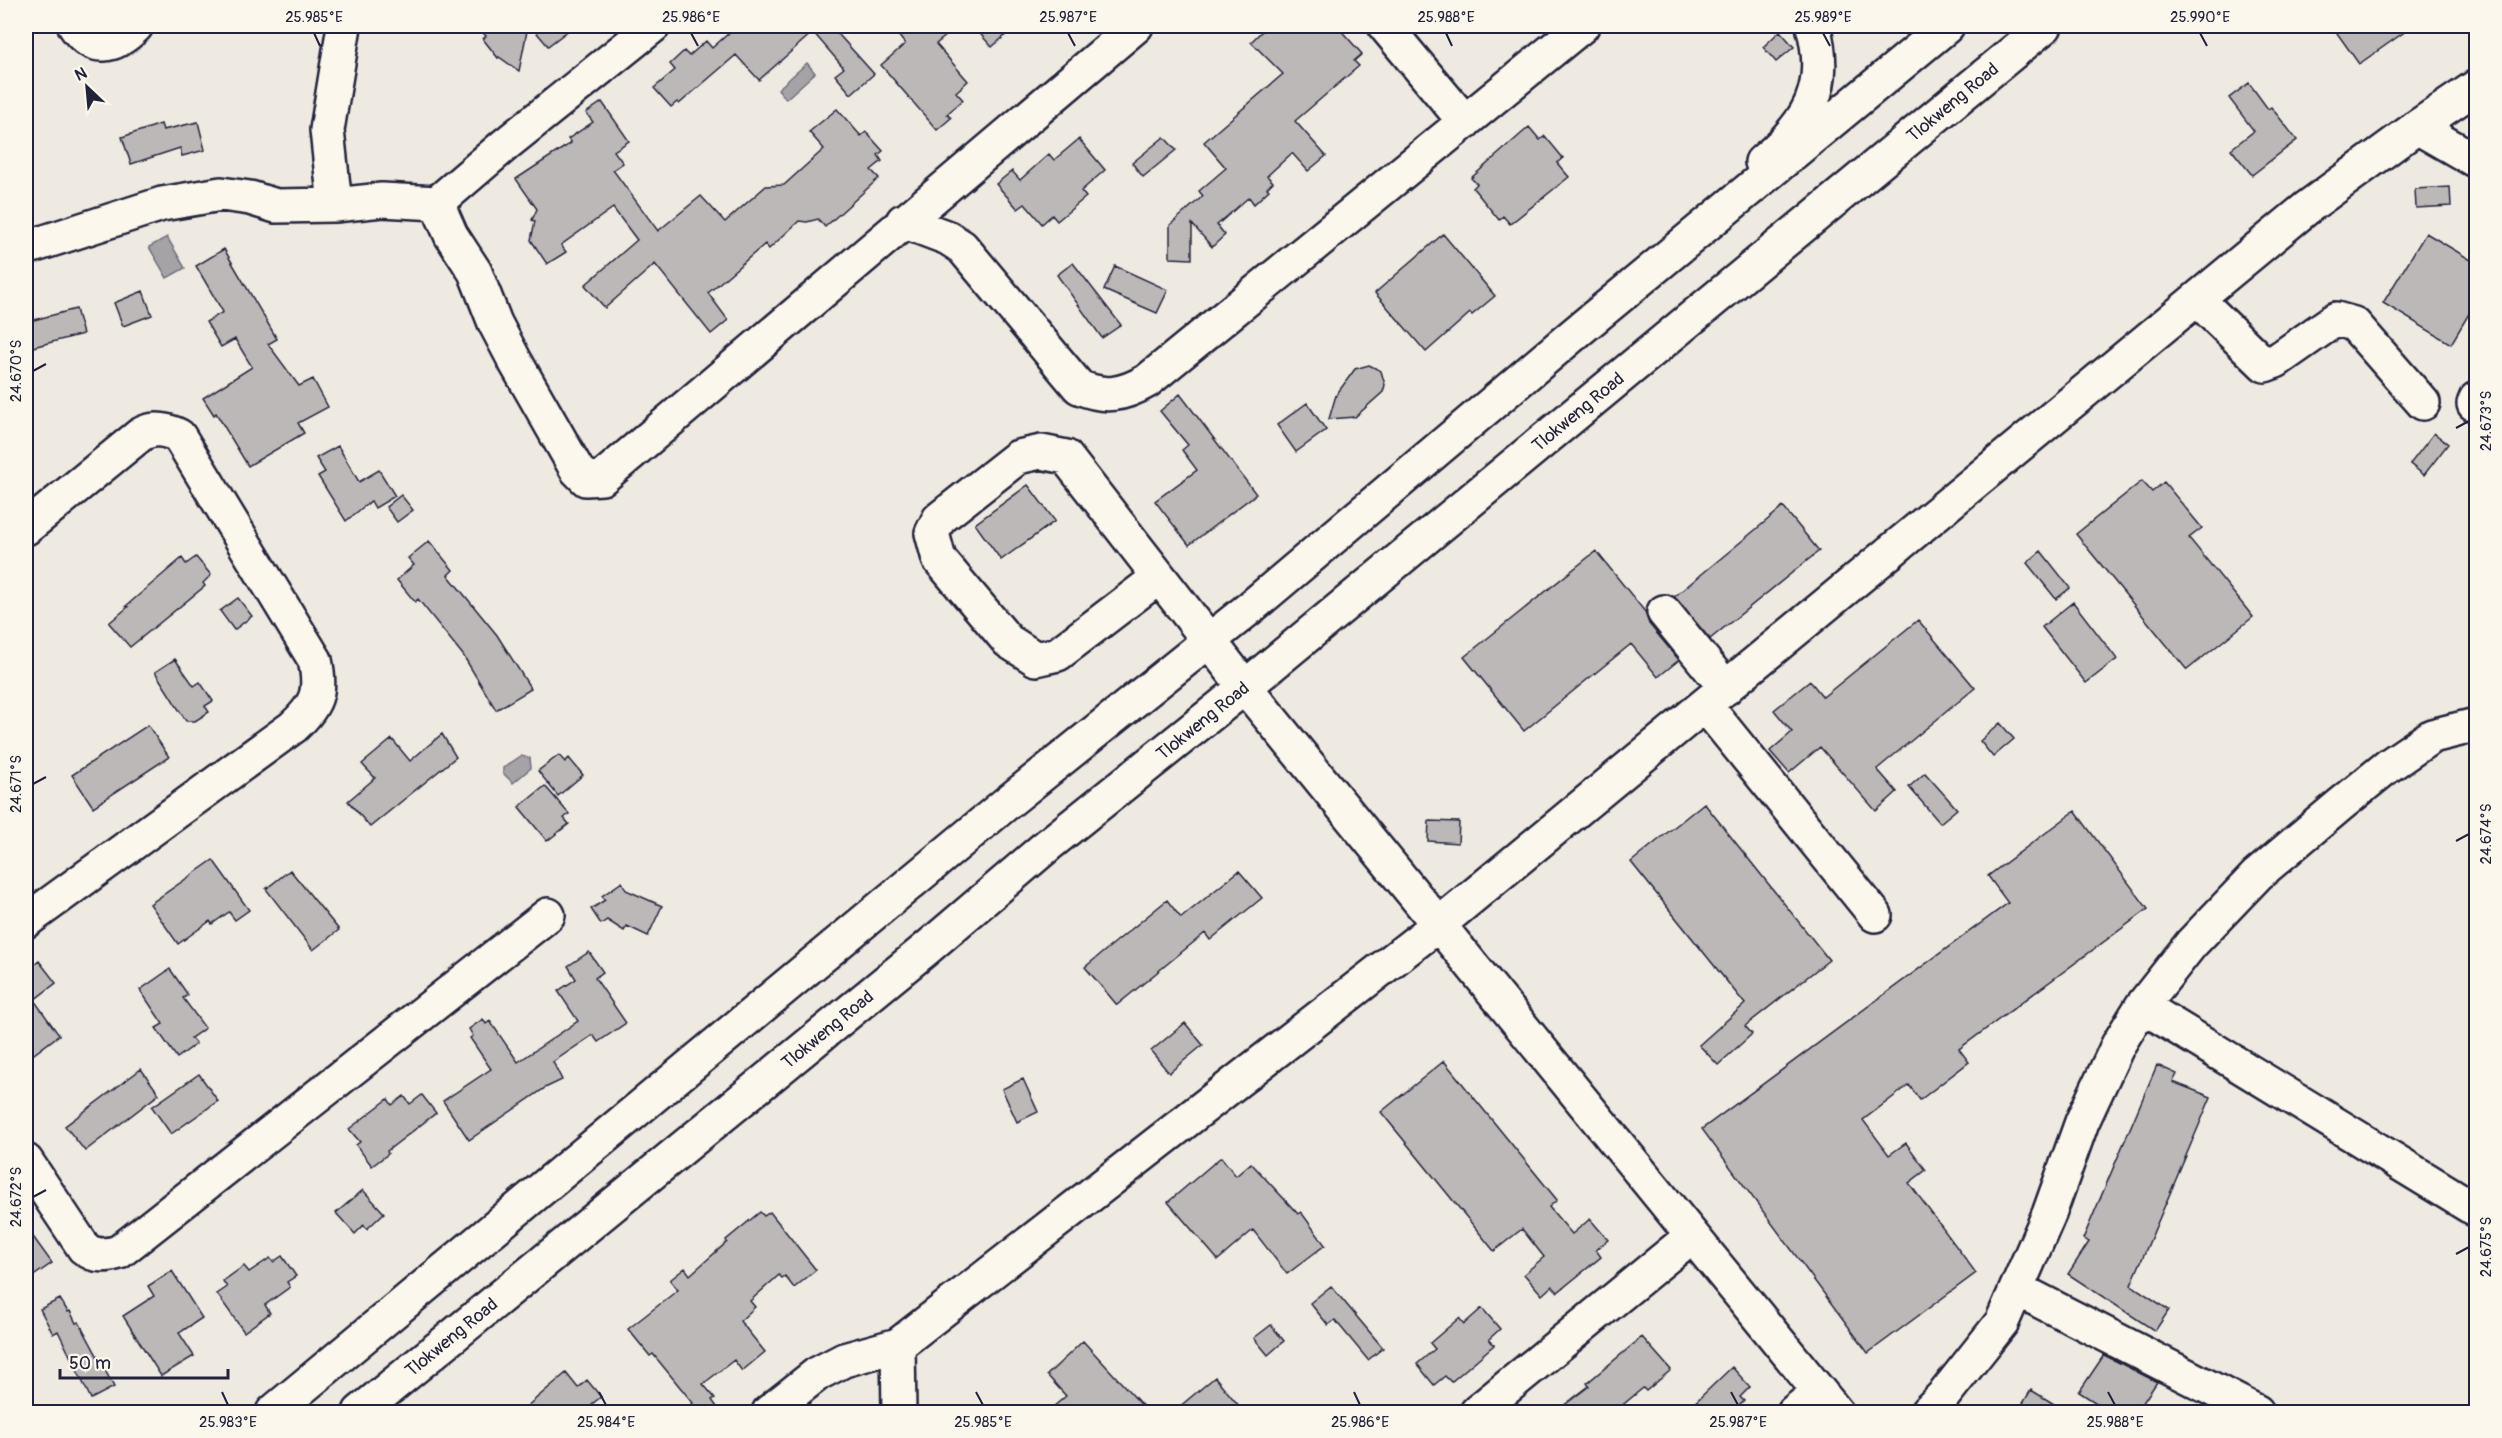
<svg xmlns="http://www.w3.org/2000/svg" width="2502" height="1438" viewBox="0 0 2502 1438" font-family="Pangolin,sans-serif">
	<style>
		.water { fill: #a6a3a7; stroke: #716f7c; stroke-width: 1.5 }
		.building { fill: #bcb8b8; stroke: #22223b; stroke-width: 1.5 }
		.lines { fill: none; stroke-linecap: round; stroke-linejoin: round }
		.minor-casing { stroke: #22223b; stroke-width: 38 }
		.major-casing { stroke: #22223b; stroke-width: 38 }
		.minor { stroke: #fbf7ec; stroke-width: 33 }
		.major { stroke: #fbf7ec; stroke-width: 33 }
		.ticks { fill: none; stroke: #22223b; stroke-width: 2 }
		.labels { text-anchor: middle; stroke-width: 6; stroke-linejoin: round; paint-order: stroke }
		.street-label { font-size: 18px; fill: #22223b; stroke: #fbf7ec }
		.neatline { fill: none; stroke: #22223b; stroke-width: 2 }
		.ticks-label { font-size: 15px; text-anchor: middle; fill: #22223b }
	</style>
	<rect width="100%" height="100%" fill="#eeeae2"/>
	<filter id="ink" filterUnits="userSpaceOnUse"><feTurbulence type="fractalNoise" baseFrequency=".0167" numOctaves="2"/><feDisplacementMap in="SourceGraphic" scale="12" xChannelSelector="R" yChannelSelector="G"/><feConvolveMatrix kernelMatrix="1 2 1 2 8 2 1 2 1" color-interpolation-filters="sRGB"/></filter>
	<g filter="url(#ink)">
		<path class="water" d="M807,63L815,73L786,99L778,89Z
			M167,237L185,268L167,278L149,247Z
			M521,756L530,758L531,768L513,783L503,773V768Z"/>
		<path class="building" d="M477,26H528L519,71L499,57L498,58L483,39L486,36Z
			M531,26H574L548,46Z
			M737,26H831L874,74L851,94L835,75L844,68L813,32L759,80L736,55L679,104L677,102L671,107L654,88L675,70L670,64L684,51L689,56L706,41L712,48Z
			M910,26H958L936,44L968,81L956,92L963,100L947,114L951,118L937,130L881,65L905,44L898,35Z
			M973,26H1016L992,47Z
			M1267,26H1337L1362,54L1354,61L1359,66L1295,121L1326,156L1308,171L1292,153L1267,176L1273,182L1267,188L1269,190L1254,204L1249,197L1217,225L1225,235L1212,247L1192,224V259L1170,258V225L1203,196L1199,191L1226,168L1204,142L1283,74L1251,42Z
			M2332,26H2413L2359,64Z
			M1780,31L1794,47L1776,62L1763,47Z
			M2249,83L2268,109L2271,107L2297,140L2252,175L2231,149L2254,131L2229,98Z
			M602,102L629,141L614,151L623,163L613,170L658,231L701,196L725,222L766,186L784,185L824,149L809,132L837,109L861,136L866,132L883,151L878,155L882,161L871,170L879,178L825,227L818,219L807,222L799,221L769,249L765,244L708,293L728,320L711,334L655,264L605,308L585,285L637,240L613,208L561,245L566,252L547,264L531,240L535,221L532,220L537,209L516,179L571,143L568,139L593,122L586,113Z
			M198,122L205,150L182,156L180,148L131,164L122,137L161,124L163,130Z
			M1529,127L1540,140L1545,136L1563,158L1557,163L1569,177L1510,224L1503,216L1499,220L1473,188L1477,184L1471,178Z
			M1164,137L1176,150L1143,177L1132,163Z
			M1079,139L1105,170L1081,191L1086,197L1057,221L1052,215L1042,224L1025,204L1018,209L996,184L1012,171L1020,180L1049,154L1054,160Z
			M2450,187L2451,206L2416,208L2415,189Z
			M2426,233L2476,263V302L2451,344L2383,303Z
			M1443,234L1495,296L1472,315L1470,313L1426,352L1375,293Z
			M224,249L277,339L268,344L299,386L313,379L328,407L298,423L304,433L248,466L216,413L214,415L203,398L252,367L235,339L221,347L206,322L223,312L196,266Z
			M1073,263L1121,325L1102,338L1057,275Z
			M1115,266L1168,290L1157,313L1104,290Z
			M143,291L152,315L123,326L114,303Z
			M76,309L83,334L29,348L26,322Z
			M1369,365L1381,371L1385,385L1383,392L1355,417L1329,419L1336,395L1355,369Z
			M1180,394L1256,494L1189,545L1155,501L1197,470L1182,450L1188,445L1160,411Z
			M1307,403L1326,430L1296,452L1277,425Z
			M2434,433L2448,444L2424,475L2410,464Z
			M338,446L359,482L379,470L395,496L375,508L371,501L346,521L318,476L325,472L316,458Z
			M2142,481L2152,492L2164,482L2202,528L2189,538L2253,617L2187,670L2076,534Z
			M1028,485L1055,521L1001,560L975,524Z
			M401,495L413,510L397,522L386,507Z
			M1783,507L1819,551L1710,639L1674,597Z
			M429,541L453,570L448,575L497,635L531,689L496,710L463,655L418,599L415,602L397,580L414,565L408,558Z
			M1596,551L1646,613L1649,624L1679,660L1658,677L1631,644L1524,731L1464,657Z
			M2041,551L2070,588L2056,599L2027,563Z
			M196,557L211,575L203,583L205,586L130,647L109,623L128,607L126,606L182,558L186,564Z
			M238,598L252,616L234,630L220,611Z
			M2073,602L2117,659L2086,683L2042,627Z
			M1918,620L1975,688L1877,769L1897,792L1876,811L1820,747L1789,773L1770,751L1792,732L1774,710L1810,681L1823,697Z
			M175,659L194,686L200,682L213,701L205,706L209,712L195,721H186L155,672Z
			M2000,723L2014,739L1993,757L1980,741Z
			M148,725L169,757L93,807L72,775Z
			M442,734L456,757L370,827L348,801L375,778L362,764L392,739L410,761Z
			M559,755L565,762L569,758L583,775L558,796L538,771Z
			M1925,773L1957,809L1940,823L1909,787Z
			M545,786L569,814L564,818L569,824L547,841L519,807Z
			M1704,803L1829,960L1745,1026L1752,1034L1718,1065L1699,1045L1745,1004L1631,862Z
			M2075,811L2148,909L1959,1049L1969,1062L1920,1100L1909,1085L1863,1120L1889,1155L1906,1143L1926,1170L1909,1183L1976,1273L1868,1353L1702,1129L2008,903L1988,876Z
			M1429,821L1459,822L1458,843L1428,841Z
			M213,860L249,910L235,920L229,912L212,924L210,921L178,944L150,904Z
			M290,870L339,930L313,950L266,889Z
			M1239,871L1262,898L1210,940L1205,933L1117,1005L1085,967L1167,900L1181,918Z
			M622,882L626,890L662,906L648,936L627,926L624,931L607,920L601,924L591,909L605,900L602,896Z
			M589,952L603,972L595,978L626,1023L598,1042L593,1035L553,1062L562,1080L545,1088L469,1140L443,1101L491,1069L470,1038L473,1036L469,1029L483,1019L486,1024L490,1021L518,1062L578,1021L558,991L576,979L568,966Z
			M39,961L56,983L34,1000L59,1035L26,1060V971Z
			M170,969L188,995L183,998L205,1028L191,1038L196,1044L177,1058L156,1028L163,1024L140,990Z
			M1185,1023L1203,1045L1169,1073L1151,1051Z
			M1444,1061L1557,1200L1549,1207L1572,1234L1590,1219L1608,1240L1596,1250L1601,1257L1558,1292L1552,1286L1542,1295L1524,1274L1544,1257L1522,1229L1494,1251L1381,1112Z
			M2157,1065L2177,1074L2173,1082L2211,1097L2131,1285L2169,1310L2155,1331L2068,1274L2089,1242L2083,1239Z
			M141,1069L159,1094L85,1151L65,1126Z
			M199,1074L218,1101L171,1134L152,1107Z
			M1023,1079L1038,1112L1017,1122L1002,1089Z
			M422,1095L436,1113L387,1151L388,1154L372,1166L356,1145L360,1142L349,1129L388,1099L392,1105L404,1096L410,1104Z
			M1221,1157L1236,1176L1251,1163L1298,1214L1301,1212L1325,1245L1287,1274L1253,1230L1218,1260L1168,1202Z
			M363,1190L384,1213L367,1229L364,1225L355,1234L336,1213Z
			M760,1212L764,1216L770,1212L816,1270L794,1288L785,1276L782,1278L779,1275L750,1301L755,1307L740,1321L765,1352L742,1371L734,1360L703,1384L715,1398L712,1400L721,1413H684L693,1403L653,1354L650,1356L628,1329L678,1290L670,1280L685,1268L690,1275L727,1242L726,1240Z
			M26,1227L52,1263L32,1277L26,1267Z
			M282,1256L296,1276L287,1282L290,1287L265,1305L270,1313L244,1332L217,1294L227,1287L223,1281L244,1266L249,1272L270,1258L273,1262Z
			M172,1271L202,1318L179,1333L194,1356L161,1376L123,1316L154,1296L148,1286Z
			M1331,1286L1383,1348L1368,1360L1335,1320L1328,1325L1310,1303Z
			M60,1299L68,1312L70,1311L76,1323L79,1322L114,1387L91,1399L58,1331L53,1334L40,1309Z
			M1482,1308L1500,1329L1489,1339L1494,1345L1451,1382L1445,1376L1434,1385L1417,1364L1435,1349L1430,1343L1459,1318L1464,1324Z
			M1271,1325L1284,1341L1268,1355L1254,1338Z
			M1642,1337L1671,1370L1646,1391L1643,1388L1613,1413H1554L1589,1386L1587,1383Z
			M1083,1341L1149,1413H1046L1066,1396L1047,1375Z
			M2104,1355L2157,1382L2136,1413H2112L2079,1392Z
			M1732,1367L1750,1387L1740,1397L1744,1401L1732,1413H1684Z
			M566,1373L578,1388L587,1380L601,1397L592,1404L599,1413H519Z
			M1215,1377L1245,1413H1172Z
			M2031,1390L2069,1413H2017Z"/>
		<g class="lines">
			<defs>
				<path id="minor" d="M75,26C93,53 115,47 136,26
					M1385,26L1465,122
					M2417,127L2476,161
					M1762,162C1809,123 1830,87 1813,26
					M437,203L451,235L475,272L495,323L516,363L577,470L586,479L602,478L1136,26
					M335,205L327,130L344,26
					M903,221L948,238L962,247L1079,387C1105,398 1123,395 1147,381L1582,26
					M26,248L162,204L221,194L250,198L276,206L335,205L382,200L437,203L506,144L653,26
					M2198,300L2265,365L2276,361L2336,319L2354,324L2423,403
					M2474,404L2476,399
					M26,528L140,435C153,427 165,429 179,436L315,660C322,692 317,705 293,727L26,921
					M1159,577L1058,654L1036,659L1008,641L939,559L932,533L939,519L1018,457L1041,452L1066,457L1245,687L1836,1412
					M1664,612L1726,688
					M1705,705L1875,915
					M2142,1006L2476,1210
					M26,1161L84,1248C94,1257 106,1256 119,1252L548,915
					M2017,1289L2257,1412
					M898,1345L899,1412
					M769,1412L817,1374L844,1360L898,1345L1438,925L2308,207L2417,127L2476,87
					M1477,1412L1692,1236
					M1794,1412L1818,1393
					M1927,1412L1944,1395L2002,1322L2049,1214L2082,1122L2118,1045L2142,1006L2191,944L2257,875L2340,805L2388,766L2432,736L2476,725"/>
				<g id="major">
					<path d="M273,1412L1008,802L1251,607L1573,335L1947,26"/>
					<path id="s1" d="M360,1412L926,949L1048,845L1245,687L2045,26"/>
				</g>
			</defs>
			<use href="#minor" class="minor-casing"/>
			<use href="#major" class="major-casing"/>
			<use href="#minor" class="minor"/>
			<use href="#major" class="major"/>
		</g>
	</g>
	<path class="ticks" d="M314,33L320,46M691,33L698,46M1068,33L1075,46M1446,33L1452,46M1823,33L1830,46M2200,33L2207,46M33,371L46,364M2456,428L2469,421M33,784L46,777M2456,841L2469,834M33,1197L46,1190M2456,1254L2469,1247M222,1392L228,1405M599,1392L606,1405M976,1392L983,1405M1354,1392L1360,1405M1731,1392L1738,1405M2108,1392L2115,1405"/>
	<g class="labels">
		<g class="street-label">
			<text dy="6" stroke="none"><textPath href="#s1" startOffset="2062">Tlokweng Road</textPath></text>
			<text dy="6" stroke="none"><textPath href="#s1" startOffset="1576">Tlokweng Road</textPath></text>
			<text dy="6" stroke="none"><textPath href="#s1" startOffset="1090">Tlokweng Road</textPath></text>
			<text dy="6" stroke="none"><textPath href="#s1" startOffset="604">Tlokweng Road</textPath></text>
			<text dy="6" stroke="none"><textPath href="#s1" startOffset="118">Tlokweng Road</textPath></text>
		</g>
	</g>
	<rect width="2502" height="1438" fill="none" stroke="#fbf7ec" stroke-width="66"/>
	<g transform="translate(87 87) rotate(334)" stroke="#fbf7ec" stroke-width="4.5" paint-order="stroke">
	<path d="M0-4.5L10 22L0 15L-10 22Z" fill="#22223b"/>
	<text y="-9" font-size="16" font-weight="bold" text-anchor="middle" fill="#22223b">N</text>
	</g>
	<path d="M60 1369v9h168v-9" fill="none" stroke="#22223b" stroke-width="3"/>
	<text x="69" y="1369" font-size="18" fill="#22223b" stroke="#fbf7ec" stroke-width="4.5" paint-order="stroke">50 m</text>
	<rect x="33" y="33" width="2436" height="1372" class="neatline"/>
	<g class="ticks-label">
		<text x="314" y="22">25.985°E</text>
		<text x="691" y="22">25.986°E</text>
		<text x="1068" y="22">25.987°E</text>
		<text x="1446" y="22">25.988°E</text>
		<text x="1823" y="22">25.989°E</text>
		<text x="2200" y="22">25.990°E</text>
		<text transform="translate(16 371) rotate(-90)" y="5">24.670°S</text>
		<text transform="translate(2486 421) rotate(-90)" y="5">24.673°S</text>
		<text transform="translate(16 784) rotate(-90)" y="5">24.671°S</text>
		<text transform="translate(2486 834) rotate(-90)" y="5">24.674°S</text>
		<text transform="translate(16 1197) rotate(-90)" y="5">24.672°S</text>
		<text transform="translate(2486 1247) rotate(-90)" y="5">24.675°S</text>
		<text x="228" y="1427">25.983°E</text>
		<text x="606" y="1427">25.984°E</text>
		<text x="983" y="1427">25.985°E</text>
		<text x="1360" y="1427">25.986°E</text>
		<text x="1738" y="1427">25.987°E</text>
		<text x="2115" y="1427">25.988°E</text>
	</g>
</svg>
